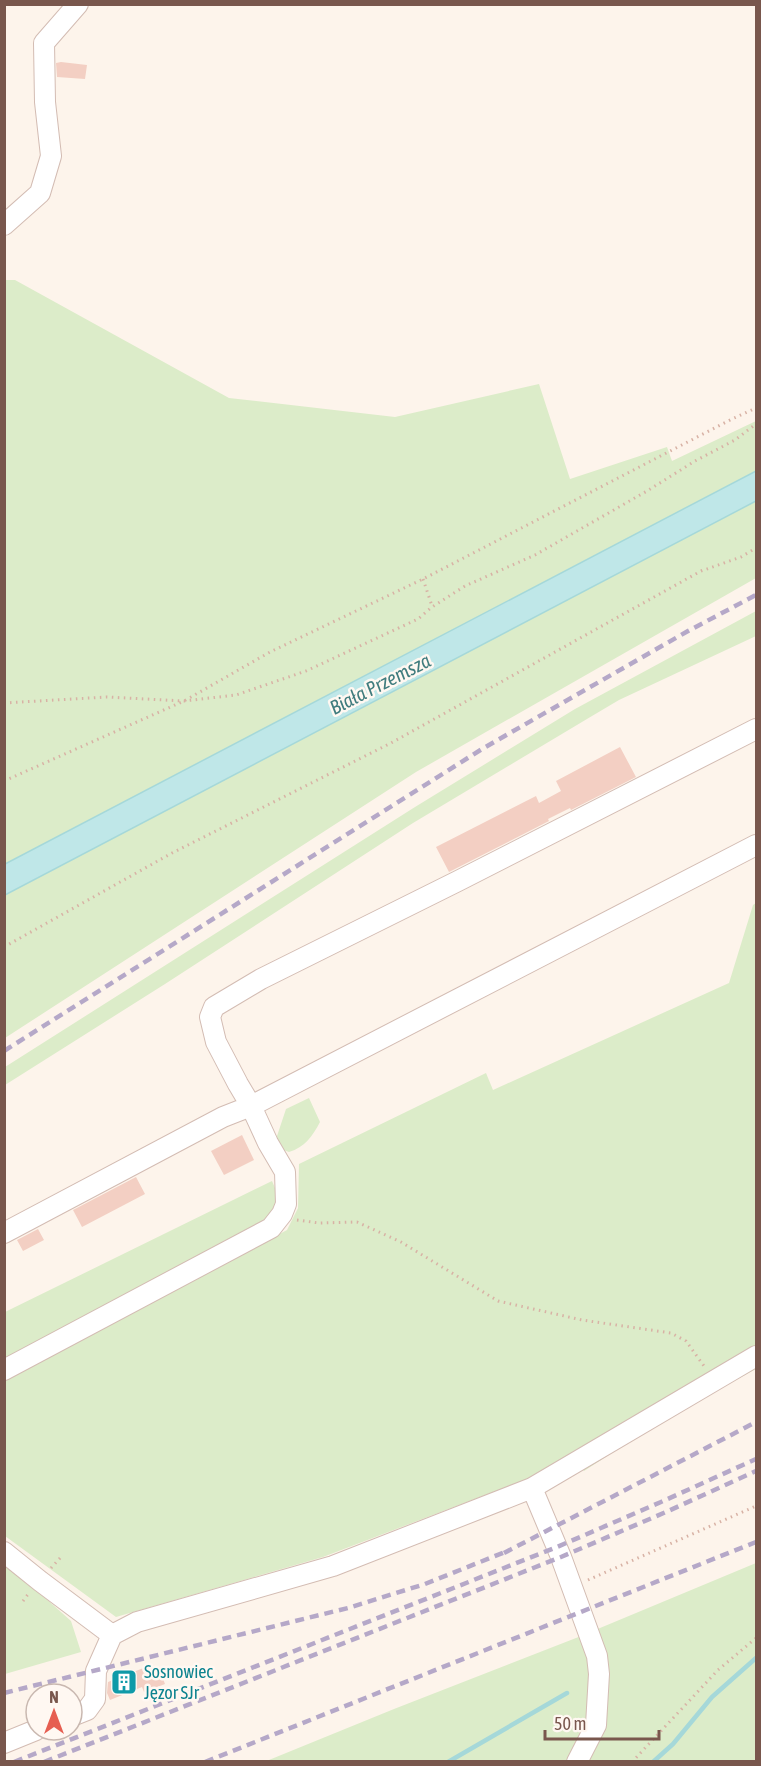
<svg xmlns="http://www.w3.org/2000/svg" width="761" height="1766" viewBox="0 0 761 1766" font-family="'Asap Condensed',sans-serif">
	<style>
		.green { fill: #dcecc9 }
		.water { fill: #bfe7e8; stroke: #a5d8d9; stroke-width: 1.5 }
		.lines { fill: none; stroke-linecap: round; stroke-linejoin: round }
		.stream { stroke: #a5d8d9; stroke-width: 4.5 }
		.building { fill: #f3cfc3 }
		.minor-casing { stroke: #d3bcb3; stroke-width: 22 }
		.path { stroke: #d8b2a5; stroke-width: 3; stroke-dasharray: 1.5 4.5; stroke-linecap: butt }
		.minor { stroke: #fff; stroke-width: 20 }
		.rail { stroke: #b5a8c8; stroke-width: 4.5; stroke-dasharray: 9 6; stroke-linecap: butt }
		.labels { text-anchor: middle; stroke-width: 5; stroke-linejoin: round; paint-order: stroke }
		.culture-label { font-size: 18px; fill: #0d838f; stroke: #fff8f2; text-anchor: start }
		.water-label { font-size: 20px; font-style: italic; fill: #407c7e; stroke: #fff8f2 }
	</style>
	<rect width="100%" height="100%" fill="#fdf4eb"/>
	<path class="green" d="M5,280H15L229,398L395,417L539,384L570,479L667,447L672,461L756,421V471L5,864Z
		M756,501V578L416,772L5,1038V895Z
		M756,611V636L619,700L592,716L413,823L165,984L5,1085V1067L415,807L575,709Z
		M756,903V1369L668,1417L584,1471L571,1453L527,1479L323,1557L116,1617L5,1536V1381L287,1230L298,1208L299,1164L486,1073L493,1090L729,983L753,905Z
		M309,1098L320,1122C312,1137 305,1147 289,1152L278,1148L276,1139L286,1109Z
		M272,1181L278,1195L279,1210L271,1220L5,1360V1312Z
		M5,1562L71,1621L81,1652L5,1674Z
		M756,1563V1761L264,1762L394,1709L576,1638Z"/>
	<path class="water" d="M756,471V501L5,895V864Z"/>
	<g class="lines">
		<path class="stream" d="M448,1762L567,1693
			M653,1762L673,1744L712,1697L756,1658"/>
	</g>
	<path class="building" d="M61,62L87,65L85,79L57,77L56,63Z
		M620,747L636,777L571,810L570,808L548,819L549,821L449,872L436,847L536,796L539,803L561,791L556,781Z
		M242,1135L254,1160L224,1175L211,1151Z
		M136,1177L145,1194L82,1227L73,1210Z
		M38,1229L44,1240L23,1251L17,1240Z
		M146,1667L149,1676L160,1671L165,1684L144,1692L142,1687L110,1700L107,1693L108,1682Z"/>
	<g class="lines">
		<defs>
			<path id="minor" d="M4,225L40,193L51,156L45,102L44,43L78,4
				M4,1233L223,1117L251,1106L238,1084L216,1042L210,1017L214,1007L261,979L458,881L756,729
				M4,1370L271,1228L282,1214L286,1204L285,1172L268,1143L251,1106L756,845
				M532,1488L561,1557L597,1656L599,1674L596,1725L577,1762
				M4,1552L40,1581L112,1635
				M72,1716L87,1710L95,1699L96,1671L112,1635L137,1622L333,1566L532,1488L756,1356
				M4,1743L36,1730"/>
		</defs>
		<use href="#minor" class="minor-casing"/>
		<path class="path" d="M423,579L432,606
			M4,703L107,697L184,701L236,695L306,671L418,619L432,607L465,586L535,555L647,491L695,461L735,440L756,424
			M4,781L184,701L270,652L423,579L732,419L756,408
			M4,947L172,853L391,743L701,571L741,557L756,548
			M297,1220L319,1223L357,1222L401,1242L498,1301L582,1320L671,1333L686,1341L704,1366
			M51,1568L61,1557
			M588,1580L756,1506
			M23,1601L29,1593
			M632,1762L718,1670L756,1638"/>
		<use href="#minor" class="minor"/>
		<path class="rail" d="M4,1051L482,749L688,631L756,595
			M504,1553L756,1422
			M4,1693L348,1608L425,1584L510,1550
			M14,1762L557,1547L661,1502L756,1459
			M44,1762L561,1557L666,1512L756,1471
			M205,1762L756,1542"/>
	</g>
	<defs>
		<symbol id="building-square" viewBox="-11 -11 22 22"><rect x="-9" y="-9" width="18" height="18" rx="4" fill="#0f9aa8" stroke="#fff8f2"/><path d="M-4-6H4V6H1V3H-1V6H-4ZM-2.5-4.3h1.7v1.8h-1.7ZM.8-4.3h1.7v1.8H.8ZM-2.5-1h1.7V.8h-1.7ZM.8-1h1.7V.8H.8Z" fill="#fff"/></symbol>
	</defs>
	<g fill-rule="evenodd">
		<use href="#building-square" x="109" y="1667" width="30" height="30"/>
	</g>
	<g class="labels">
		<g class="culture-label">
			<text x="144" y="1678">Sosnowiec<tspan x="144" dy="21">Jęzor SJr</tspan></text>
		</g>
		<g class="water-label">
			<text transform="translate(380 684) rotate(-27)" y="7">Biała Przemsza</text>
		</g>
	</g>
	<rect width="761" height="1766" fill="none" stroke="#79574d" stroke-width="12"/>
	<g transform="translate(54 1712)"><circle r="28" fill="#fff8f2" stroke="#c9b8b0" stroke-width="1.5"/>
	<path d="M0-4.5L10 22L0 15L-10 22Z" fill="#e65e51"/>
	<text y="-9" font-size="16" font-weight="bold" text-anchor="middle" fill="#79574d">N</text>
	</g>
	<path d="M545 1730v9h114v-9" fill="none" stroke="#79574d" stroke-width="3"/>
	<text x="554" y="1730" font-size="18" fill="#79574d" stroke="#fff8f2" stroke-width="4.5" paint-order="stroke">50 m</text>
</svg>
